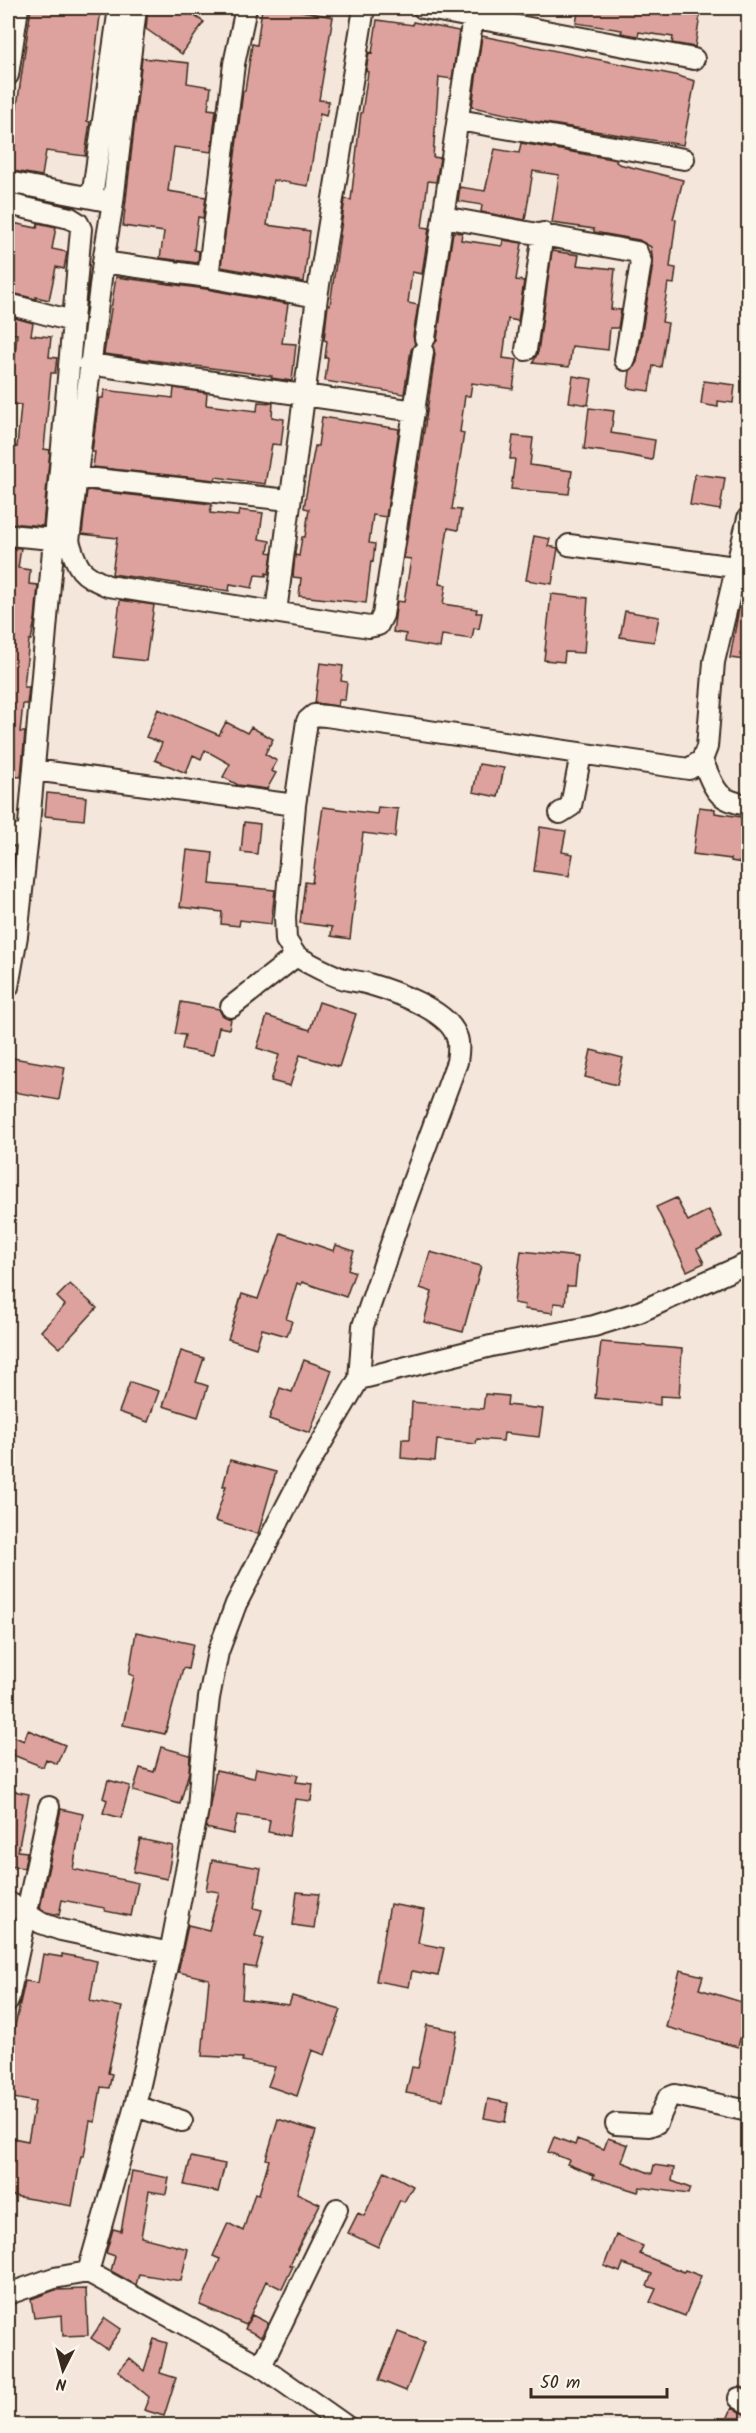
<svg xmlns="http://www.w3.org/2000/svg" width="756" height="2433" viewBox="0 0 756 2433" font-family="Kalam,sans-serif">
	<style>
		.building { fill: #dda29d; stroke: #3b2a1e; stroke-width: 1.5 }
		.lines { fill: none; stroke-linecap: round; stroke-linejoin: round }
		.minor-casing { stroke: #3b2a1e; stroke-width: 24 }
		.minor { stroke: #fbf7ec; stroke-width: 20 }
	</style>
	<rect width="100%" height="100%" fill="#f5e6dc"/>
	<filter id="ink" filterUnits="userSpaceOnUse"><feTurbulence type="fractalNoise" baseFrequency=".0167" numOctaves="2"/><feDisplacementMap in="SourceGraphic" scale="12" xChannelSelector="R" yChannelSelector="G"/><feConvolveMatrix kernelMatrix="1 2 1 2 8 2 1 2 1" color-interpolation-filters="sRGB"/></filter>
	<g filter="url(#ink)">
		<path class="building" d="M31,8H101L87,121L90,122L85,156L46,151L42,176L8,170Z
			M148,8H203L196,17L204,22L182,54L146,29Z
			M262,8L296,10L333,17L319,100L329,101L326,116L320,114L308,186L273,180L267,225L310,231L304,282L221,267L243,91H245L252,44L257,45Z
			M579,8H611L643,12V9L700,16L695,47L672,43L673,37L639,32L638,36L621,33L622,30L576,23Z
			M377,20L413,25V22L459,31L452,79L439,77L433,157L440,158L436,182L428,181L422,227L429,228L422,274L412,272L408,303L418,305L413,336L415,344L411,350L404,394L325,381L328,358H325L327,341L324,340L328,305H330L345,199L351,200L361,113H362L368,72L366,71L369,52L372,53Z
			M482,36L675,75L695,81L683,145L526,120V118L472,107Z
			M142,58L189,63L187,83L211,87L208,109L216,110L211,152L174,147L168,191L206,197L203,218L198,217L194,250L199,251L198,263L160,258L164,232L123,226Z
			M521,143L617,160L616,162L619,164L683,180L673,219L676,220L670,267L676,268L674,284L668,283L662,322L668,323L661,367L653,366L649,391L628,388L630,371L637,362L653,264L651,247L639,240L594,232V229L552,223L559,175L533,171L525,220L481,212L482,205L458,201L460,187L485,191L495,149L519,153Z
			M8,222L37,228L38,223L56,227L52,249L67,252L64,269L56,267L49,300L36,297V299L8,292Z
			M453,232L462,233L461,240L502,246L503,240L522,243L516,280L524,281L518,321L508,319L503,358L517,360L513,389L472,383L470,396H465L460,432L464,433L452,509L461,510L458,530L448,528L439,584L446,585L443,604L477,609L476,613H482L479,629L474,628L472,639L442,635L440,648L405,642L406,634L393,632L397,601L404,602L411,559L404,558L427,412L435,354L433,346L437,340Z
			M552,251L579,255L577,265L615,269L611,309L621,310L618,328H610L608,350L572,346L569,367L533,363L538,352Z
			M116,277L206,289L288,304L282,343L296,344L292,381L271,378L272,376L104,354Z
			M8,316L33,323L31,335L51,337L49,357L57,358L55,373H51L44,449L50,450L43,526L8,523L12,446L17,447L21,405L8,404V378H13L17,334L8,333Z
			M573,376L592,379L588,405L569,402Z
			M704,381L735,385L733,403L718,401V407L701,404Z
			M174,388L207,393L206,405L257,411L258,402L273,403L272,417L284,419L281,445L272,444L265,484L216,477L215,480L93,467L95,452H92L99,398H103L104,390L173,398Z
			M589,408L614,411L611,433L655,440L652,460L622,454L584,449Z
			M322,417L399,429L386,517L373,515L369,543L375,544L373,562L371,561L366,603L299,596L301,578L293,577L295,555L299,556L302,537H305L309,509L304,508L307,489L315,446H318Z
			M513,436L533,438L530,465L572,471L569,494L511,489L515,459H510Z
			M695,474L725,478L720,510L690,505Z
			M87,490L212,504L210,513L238,516L239,510L263,513L259,539L270,541L268,552L272,553L269,574L266,573V576L255,575L252,588L230,584L229,591L112,574L117,538L82,534Z
			M534,536L550,539L548,546L558,548L552,584L526,580Z
			M8,547L21,548L18,568L30,570L29,584L38,585L35,620L31,640H29L24,687H29L27,704H23L20,732H25L21,777L8,776Z
			M551,594L588,598L584,653L565,652L564,662L544,660Z
			M120,600L154,605L146,661L113,657Z
			M739,608L748,609V654L746,653L745,660L730,658Z
			M625,611L659,617L654,642L620,637Z
			M320,663L343,666L341,681L347,682L345,700H339L338,706L315,703Z
			M158,709L219,735L226,722L247,733L251,727L273,739L265,754L277,761L271,771L276,773L267,789L238,785L223,777L230,764L205,750L201,759L193,755L186,773L155,760L162,743L146,737Z
			M479,764L504,768L498,797L473,792Z
			M47,793L86,797L84,820L45,816Z
			M323,807L377,814L378,807L398,809L395,837L363,833L350,939L331,936L332,927L300,923L305,882L312,883Z
			M699,807L715,809V813L748,818V864L731,861V859L693,854Z
			M244,822L260,824L257,854L241,852Z
			M540,827L566,831L562,852L573,854L569,876L534,871Z
			M187,850L213,853L210,884L275,890L271,924L240,920L239,926L221,924L222,912L180,907Z
			M181,1002L219,1009L222,1015L231,1019L229,1029L219,1027L213,1055L182,1049L185,1035L175,1034Z
			M319,1002L356,1014L339,1067L300,1055L290,1086L271,1081L279,1055L257,1048L267,1016L310,1030Z
			M591,1050L623,1058L617,1085L585,1077Z
			M13,1058L65,1067L59,1100L8,1091Z
			M676,1198L688,1221L709,1210L722,1237L697,1249L704,1263L687,1271L656,1207Z
			M281,1233L334,1251L336,1245L354,1251L348,1269L355,1272L346,1297L302,1282L301,1285L297,1283L286,1319L292,1321L287,1336L262,1329L256,1348L228,1339L242,1294L258,1299Z
			M521,1251L578,1257L575,1286H567L565,1304L554,1303L553,1313L524,1309L525,1305L514,1303Z
			M430,1252L481,1266L463,1332L424,1322L432,1292L420,1288Z
			M70,1284L97,1308L60,1348L41,1331L65,1305L57,1297Z
			M601,1342L682,1349L679,1397L660,1396V1405L595,1398Z
			M181,1351L204,1358L196,1382L208,1386L198,1417L163,1406Z
			M304,1360L332,1370L310,1433L269,1419L280,1388L292,1392Z
			M130,1382L159,1391L148,1422L119,1412Z
			M485,1394L508,1396L507,1405L543,1409L539,1437L504,1433L503,1441L477,1439L476,1444L437,1440L435,1461L401,1458L402,1439H410L412,1402L483,1409Z
			M230,1460L276,1472L258,1534L215,1521L226,1486H223Z
			M136,1632L193,1644L188,1669L183,1668L165,1734L123,1725L134,1676L129,1674Z
			M28,1730L65,1745L57,1764L46,1759L43,1767L8,1753V1734L24,1741Z
			M161,1747L190,1755L189,1772L180,1804L133,1791L140,1768L154,1772Z
			M256,1768L298,1775L296,1782L313,1784L311,1801L295,1799L289,1836L268,1832L270,1820L237,1815L233,1834L206,1828L216,1770L254,1778Z
			M108,1780L130,1786L121,1818L103,1813L107,1800L103,1798Z
			M8,1790L29,1794L18,1851L27,1852L24,1868L8,1866Z
			M61,1809L83,1814L73,1869L138,1883L131,1916L105,1911V1908L62,1900L59,1915L46,1912L40,1908Z
			M140,1839L173,1846L167,1879L133,1872Z
			M212,1860L261,1868L254,1908L262,1910L255,1936L264,1938L256,1968L244,1966L242,1999L289,2005L292,1996L341,2010L325,2055L312,2050L297,2096L268,2086L275,2067L242,2061L243,2058L202,2056L209,1979L178,1972L188,1925L209,1930L219,1892L206,1890Z
			M297,1892L319,1894L314,1928L293,1925Z
			M390,1904L424,1910L418,1943L444,1948L438,1976L412,1971L409,1987L376,1981Z
			M43,1954L62,1957V1954L97,1961L90,2001L122,2007L108,2073L112,2074L109,2088L101,2087L95,2122L90,2121L84,2156H81L72,2206L8,2195V2137L28,2141L35,2102L8,2097L14,2054L9,2053L25,1981L38,1983Z
			M680,1970L703,1976L699,1989L748,2004L738,2047L666,2027Z
			M427,2025L457,2031L443,2100L406,2093L412,2067L418,2068Z
			M488,2099L508,2103L505,2122L484,2118Z
			M278,2119L316,2131L297,2193L320,2204L290,2265L293,2266L282,2289L266,2281L246,2325L200,2305L220,2259L213,2256L228,2223L243,2231L255,2193L259,2194L269,2160L266,2159Z
			M554,2137L575,2145L577,2139L604,2149L608,2138L628,2145L622,2162L652,2174L654,2165L674,2168L672,2181L690,2188L688,2194L640,2187L638,2192L593,2178L594,2175L567,2164L569,2160L548,2152Z
			M191,2157L225,2164L218,2192L184,2185Z
			M132,2171L169,2178L166,2194L149,2191L141,2237L188,2249L181,2281L139,2274L136,2285L111,2271L115,2256L106,2253L113,2229L121,2231Z
			M385,2171L413,2186L404,2202L400,2200L378,2247L348,2233L358,2213L364,2216Z
			M616,2235L643,2246L640,2254L684,2272L685,2270L701,2276L685,2316L650,2302L656,2289L647,2286L652,2274L623,2264L620,2272L604,2266Z
			M86,2289L88,2335L63,2336L62,2315L34,2318L31,2299L55,2290Z
			M252,2315L268,2323L261,2337L245,2329Z
			M105,2318L121,2329L107,2349L91,2338Z
			M398,2332L425,2342L406,2391L379,2380Z
			M154,2339L167,2343L160,2373L176,2378L164,2416L144,2410L149,2397L118,2371L129,2358L144,2371Z
			M732,2408L748,2415V2426H724Z"/>
		<g class="lines">
			<defs>
				<path id="minor" d="M136,8L113,202L103,262L208,277L317,297
					M423,8L694,59
					M8,75L18,8
					M458,120L684,159
					M8,182L102,200
					M92,198L119,8
					M8,204L70,218L78,223L81,229L28,836L17,936L8,987
					M443,217L637,252L641,262L625,360
					M103,262L69,541C78,570 80,574 108,586L369,627L378,625L383,615L423,352
					M208,277L234,64L246,8
					M8,304L72,321
					M425,338L473,17
					M526,350L543,233
					M89,364L415,411
					M77,477L289,500
					M8,535L53,539
					M569,545L735,567
					M276,612L317,297L364,8
					M702,760C715,789 715,800 748,805
					M34,770L295,805
					M560,813L571,806L581,754
					M8,835L28,836
					M231,1007L296,956L286,940L285,917L295,805L307,721L314,715L326,716L689,769L702,760L707,747L714,662L748,518
					M359,1379L491,1346L594,1326L639,1312L748,1263
					M8,1902L41,1923L61,1930L170,1953
					M8,2001L49,1807
					M135,2106L182,2121
					M616,2124L649,2126L657,2123L668,2098L675,2095L748,2111
					M88,2272L135,2106L170,1953L198,1809L201,1767L209,1698L218,1652L236,1604L303,1474L359,1379L363,1326L406,1200L457,1062C458,1054 460,1043 456,1035C447,1010 393,991 369,984C359,981 348,981 338,977C323,971 310,964 296,956
					M8,2294L54,2278L88,2272L261,2366L346,2426
					M261,2366L337,2209
					M739,2398L748,2403"/>
			</defs>
			<use href="#minor" class="minor-casing"/>
			<use href="#minor" class="minor"/>
		</g>
	</g>
	<rect width="756" height="2433" fill="none" stroke="#fbf7ec" stroke-width="30"/>
	<rect x="15" y="15" width="726" height="2403" fill="none" stroke="#3b2a1e" stroke-width="2" filter="url(#ink)"/>
	<g transform="translate(63 2370) rotate(186)" stroke="#fbf7ec" stroke-width="4.5" paint-order="stroke">
	<path d="M0-4.5L10 22L0 15L-10 22Z" fill="#3b2a1e"/>
	<text y="-9" font-size="16" font-weight="bold" text-anchor="middle" fill="#3b2a1e">N</text>
	</g>
	<path d="M531 2388v9h136v-9" fill="none" stroke="#3b2a1e" stroke-width="3"/>
	<text x="540" y="2388" font-size="18" fill="#3b2a1e" stroke="#fbf7ec" stroke-width="4.5" paint-order="stroke">50 m</text>
</svg>
